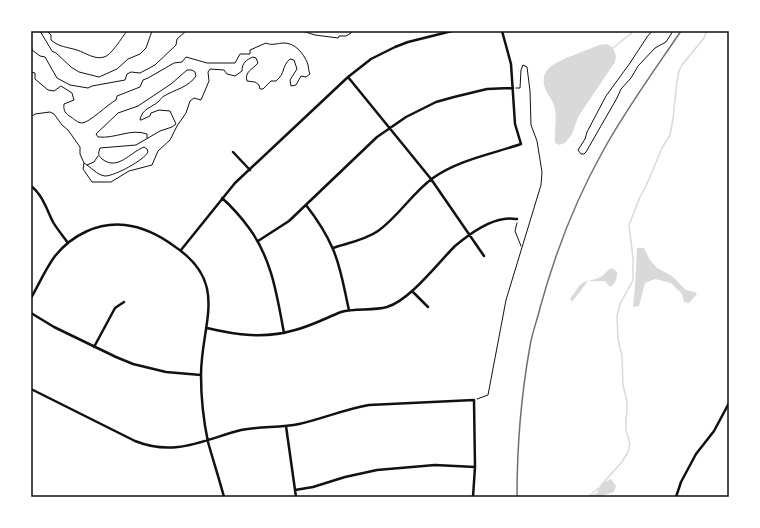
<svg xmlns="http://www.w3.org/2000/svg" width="760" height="528" viewBox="0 0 760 528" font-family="'PT Sans Narrow',sans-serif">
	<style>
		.water { fill: #d9d9d9 }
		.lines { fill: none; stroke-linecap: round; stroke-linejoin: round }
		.stream { stroke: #d9d9d9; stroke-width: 1.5 }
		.path { stroke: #111; stroke-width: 1 }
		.minor { stroke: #111; stroke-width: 2.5 }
		.rail { stroke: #707070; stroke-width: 1.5 }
		.neatline { fill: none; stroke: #111; stroke-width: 1.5 }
	</style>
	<rect width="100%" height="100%" fill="#fff"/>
	<path class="water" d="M607,44L613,48L616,56L615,62L578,117L572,134L565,143L559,145L555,143C554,132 557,120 555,110C554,100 546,94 544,85C543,78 544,73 549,68C559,59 586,51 599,45Z
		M637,248H644L650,260L657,268L672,276L686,290L695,292L697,294L689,303L684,302L682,294L671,283L655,279L645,283L639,306L633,307L635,286Z
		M612,268L617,272C617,278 616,282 612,286H609L605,281H588L572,302L570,298C575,294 576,289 580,285C587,279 595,281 602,276C605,274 607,270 612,268Z
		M611,479L616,486L614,492L598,497H588L597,493L601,484Z"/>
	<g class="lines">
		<path class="stream" d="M613,48L634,31
			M602,484L622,462L628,452L630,444L626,430V419L627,410V401L623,385L622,356L618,339L617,316L620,304L633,280V258L629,225L640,197L646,186L662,148L670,135L673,119L677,81L679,71L682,65L704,38L707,31
			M588,497L599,488"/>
		<path class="path" d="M40,31L52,51L56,53L71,67L79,72L99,77L117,69L128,59L140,54L146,48L152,31
			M47,31L51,35V40C59,47 67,47 77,50C86,53 95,60 104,57C111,56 122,37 127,31
			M302,31L315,35L338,38L339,36H346L351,33V31
			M652,31L647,37L630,63L606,96L587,132L585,139L578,150L581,154H584L586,152L617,98L621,89L631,78L638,66L655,48L666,42L673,31
			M31,42L32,50L40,56L45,57L57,78L70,85L88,88L92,86L125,80L127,74L131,72L140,73L155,65L176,45L177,39L186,31
			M31,61V63
			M31,72L35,73V79L48,90L54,91L61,86L72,93L74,100L64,104C63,111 66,114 71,117C74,119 78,123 82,123C89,123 108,104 116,100L117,96L140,87L143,80L148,78L174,63L182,62L186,57L207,63H235L240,54H250V50L266,43C272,46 278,43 284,43C295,43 303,53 307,62C309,66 308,70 310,74L306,77L301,76L296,85L291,86L290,80L297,69L294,60L290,59C281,67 286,73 276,81H271L263,89H260L259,85L255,82L247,81C244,72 253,69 258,63L256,58L253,57C246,60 242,63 242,71L235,76L227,74L224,70L210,69L208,72L209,81L201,100L194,98L190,101L186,113L177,126L170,140L158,151L152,165L129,171L111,182H92L83,169L84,163L80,154V147L68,130L62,125L54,114L50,112L35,114L31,117
			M84,163C91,167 97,175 105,176C115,176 144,160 148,152L147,149L144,147C129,153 118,171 102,159C98,155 98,154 100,148L136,145L160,131L172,127L176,124L170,111L159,110L151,113L150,116L141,120H140C142,108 152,108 159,101C161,99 161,98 164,96C174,90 189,87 196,76L195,72L192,70H187L171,84L138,106L118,113L96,134L98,137C115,139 131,128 147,134V138
			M87,165L94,162L98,156
			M517,223L515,231L521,246
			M477,399L488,395L506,300L541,185L542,172L537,141L531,125L530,91L527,67L523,65L521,70L520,88H516"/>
		<path class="minor" d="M348,77L431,179L484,256
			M233,152L250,170
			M31,186C42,194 47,210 53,222C57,229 63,236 68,243
			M222,198C232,207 241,217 249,228C272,259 277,296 284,333
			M306,205C316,218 325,231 332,247C341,266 344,289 349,310
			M258,241L289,221L377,137L406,117L436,102L454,97L487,89L513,88
			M333,248C348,243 365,240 378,231C399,216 412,193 433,178C458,160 492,154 521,144L515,124L511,64L502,31
			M181,250L235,183L348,77L371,59L395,47L408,42L452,31
			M412,291L428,307
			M31,298C39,284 46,268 55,256C72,235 98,222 125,225C143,227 159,235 174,246C230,283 201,323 201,375C201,395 204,423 208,442C213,460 219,478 224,497
			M31,313L54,327L116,357L133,364L166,372L201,375
			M207,328C236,335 265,339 295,330C311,326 326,318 341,312C356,308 372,311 387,307C410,300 437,264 455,246C467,236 488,221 504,219C509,218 513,219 517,219
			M94,347L115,308L124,302
			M31,389L135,441C175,457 203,440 241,430C260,426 280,428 299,424C322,419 345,409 369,405L474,400L475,467L473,497
			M286,426L296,497
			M295,490L313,487L345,477L377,470L435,465L475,467
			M676,497L681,482L696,454L714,431L729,403"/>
		<path class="rail" d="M517,497C517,446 521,396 530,346C532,333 537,321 540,308C555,253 575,201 603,151C626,109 654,71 681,31"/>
	</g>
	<rect width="760" height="528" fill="none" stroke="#ffffff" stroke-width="64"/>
	<rect x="32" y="32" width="696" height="464" class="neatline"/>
</svg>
